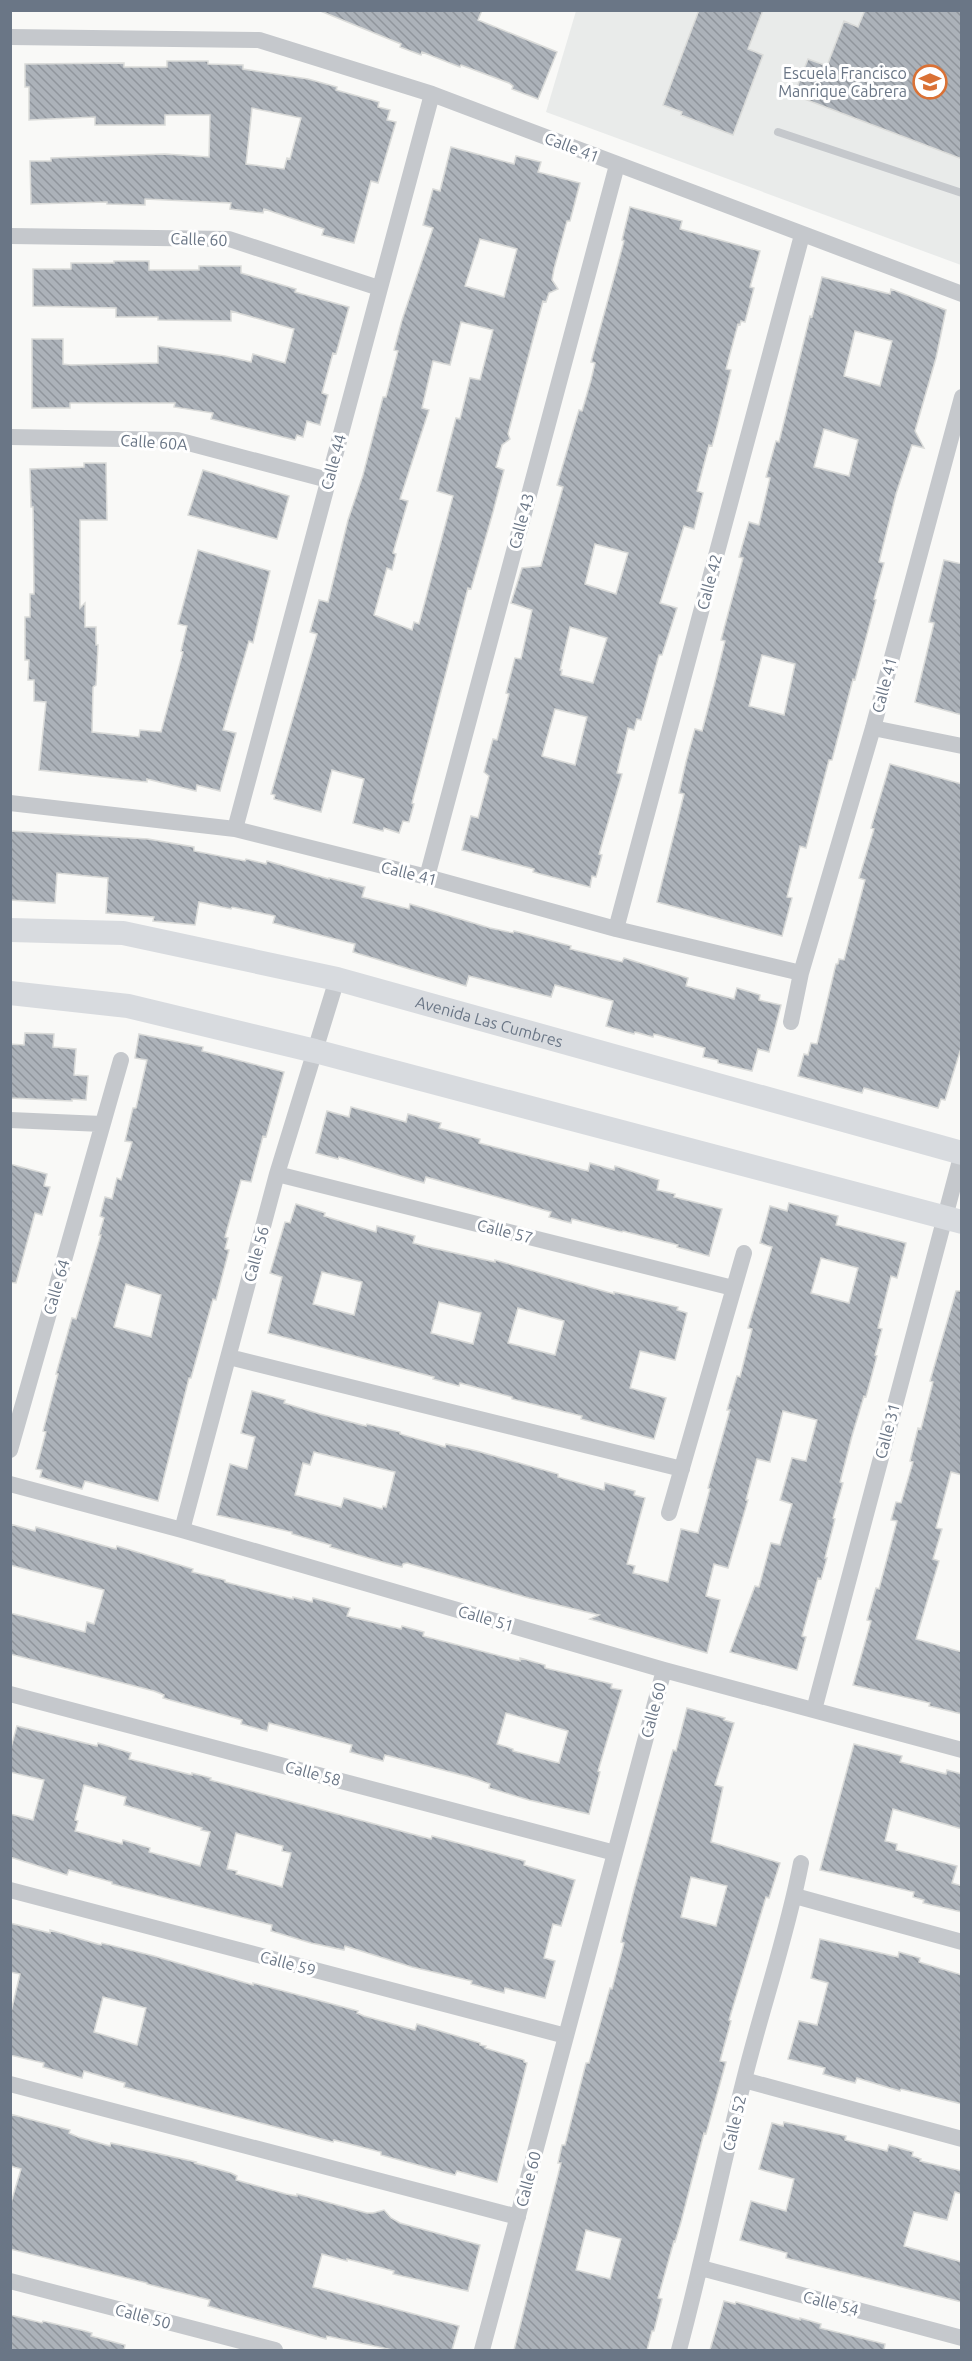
<svg xmlns="http://www.w3.org/2000/svg" width="972" height="2361" viewBox="0 0 972 2361" font-family="Ubuntu,sans-serif">
	<style>
		.built { fill: #e9ebea }
		.building { fill: url(#building-back-hatch); stroke: #dadbd9; stroke-width: 1.5; fill-rule: evenodd }
		.lines { fill: none; stroke-linecap: round; stroke-linejoin: round }
		.lane { stroke: #c5c8cc; stroke-width: 8 }
		.street { stroke: #c5c8cc; stroke-width: 16 }
		.secondary { stroke: #d8dbdf; stroke-width: 24 }
		.labels { text-anchor: middle; stroke-width: 6; stroke-linejoin: round; paint-order: stroke }
		.poi-label { font-size: 16px; fill: #6a7686; stroke: #fff; text-anchor: end }
		.street-label { font-size: 16px; fill: #6a7686; stroke: #fff }
	</style>
	<defs>
		<pattern id="building-back-hatch" width="6" height="6" patternUnits="userSpaceOnUse" patternTransform="scale(1.5)"><rect width="6" height="6" fill="#acb2b9"/><path d="M-1 5l2 2M0 0l6 6M5-1l2 2" fill="none" stroke="#90959c"/></pattern>
	</defs>
	<rect width="100%" height="100%" fill="#f9f9f7"/>
	<path class="built" d="M576,11H961V265L546,112Z"/>
	<path class="building" d="M318,10H482L478,20L557,52L538,99L512,89L513,86L509,83L461,65L460,67L422,52L421,55L400,47L401,44Z
		M699,10H763L748,49L763,55L733,135L681,115L682,112L663,105Z
		M865,10H962V159L794,95L808,59L827,66L844,21L858,27Z
		M167,61H208V64L243,65V69L308,79L337,87L336,90L379,102L378,107L390,110L387,120L396,122L378,183L371,181L354,243L322,235L324,229L264,209L263,213L230,209L231,203L145,199V205L107,204V202L31,204L30,161H51V158L165,154L209,157L210,115H165V125H95V117L29,120V87H25V64L124,63V67H167ZM252,108L301,118L290,159L287,158L284,169L246,164Z
		M451,147L514,164L516,156L541,162L538,172L580,183L570,221H567L554,269L552,280L558,289L549,293L546,302L543,301L508,434L510,439L502,445L496,467L504,470L493,512L471,589L468,588L412,803L414,804L409,822L403,821L399,833L384,828L383,831L353,823L364,779L332,770L321,812L274,799L275,795L271,794L317,634L310,632L319,600L328,602L348,520L363,475L383,397H386L398,351L394,350L402,320L433,228L423,225L433,189L440,191ZM480,239L517,249L504,297L465,286ZM461,322L493,330L480,380L470,378L460,419L456,418L437,491L453,496L419,624L414,622L412,630L374,615L387,568L392,570L396,554L393,553L408,501L400,499L429,410L422,408L433,361L450,365Z
		M630,207L682,221L680,229L760,251L750,287L754,288L745,322L741,321L740,325L738,324L726,369L731,370L717,427L712,446L709,445L697,491L703,493L694,529L684,526L660,603L677,608L662,655H659L641,720L637,719L634,730L628,728L617,773L622,774L599,854L602,855L596,877L592,876L590,887L533,872L534,869L462,850L471,816L478,818L489,776L484,772L493,739L497,740L509,694L506,693L515,658L521,659L532,610L511,603L522,568L541,566L563,487L557,485L579,410L582,411L591,380L595,363L591,362L624,241L622,240ZM595,544L628,553L616,594L585,584ZM570,627L607,638L593,683L561,675L562,670H560ZM555,709L587,717L575,765L542,756Z
		M114,261H149V270H199V266H241V273L296,289L295,292L349,307L336,354L333,353L322,393L328,395L320,425L307,421L303,437L297,435L295,440L211,419L213,413L174,407L175,403H70V408H32V339H63V364L70,365L158,363V346L225,356L251,362L253,354L285,363L294,329L231,311V321L158,320V317H116V308L33,306V269H71V263H114Z
		M822,277L890,294L891,289L946,310L936,358L915,431L924,448L912,445L896,494L879,562L884,563L874,599L876,600L855,680L853,679L832,760H829L806,848L800,846L787,897L792,898L782,936L657,902L684,794L679,793L686,762L695,729L702,731L715,682L725,641L721,640L743,558L739,557L749,522L759,525L770,478L766,477L776,441L779,442L810,316L812,317ZM855,331L892,341L880,386L844,376ZM824,429L858,440L849,476L814,467ZM762,655L795,664L784,715L749,706Z
		M84,463H106L107,520H80V608L85,603V627H96V645H98L96,685L93,687L92,732L139,737L140,730L161,732L183,652L181,651L187,626L178,624L198,550L270,571L253,643L249,641L223,730L236,733L220,791L197,785L196,791L147,779V782L39,770L46,702L34,701V680H28L29,660H25V617H30V594H34L33,507H31L30,469L84,467Z
		M203,470L289,496L277,539L188,515Z
		M944,560L962,564V715L915,702L934,623L929,622Z
		M890,764L962,784V1045L945,1100L941,1099L938,1108L864,1088L862,1093L798,1076L804,1054L808,1055L811,1043L817,1044L836,964H838L839,959L844,960L865,880L859,878L874,829L871,828Z
		M10,831L148,839L194,847V851L245,861L246,859L266,864L267,861L329,879V878L365,887L362,897L409,909L410,904L490,928L513,933L514,931L571,946L570,949L622,962L624,958L688,978L686,986L734,999L737,988L760,995L759,1000L781,1005L769,1052L758,1049L752,1071L718,1063V1060L703,1057L705,1048L654,1034L653,1037L635,1032L634,1034L606,1026L613,1001L555,985L551,997L469,976L466,986L353,952L355,944L273,923L275,916L232,907L231,909L199,902L195,925L153,921L154,917L106,913L108,878L57,873L55,903L10,900Z
		M25,1033L54,1034L53,1047L76,1049L74,1075L88,1076L86,1100L72,1099V1101L10,1098V1044L24,1045Z
		M139,1034L203,1047L202,1051L284,1072L266,1137L263,1136L251,1182L241,1180L225,1237L228,1238L225,1249L229,1250L216,1300L213,1299L191,1378H189L158,1501L85,1481L82,1489L40,1477L42,1470L36,1469L46,1432L43,1431L58,1374H56L72,1318L76,1319L101,1235H99L104,1218L100,1216L105,1197L112,1199L117,1178L121,1180L132,1142L125,1141L133,1108H136L147,1060L135,1058ZM126,1284L161,1295L151,1337L114,1327Z
		M351,1107L406,1122L408,1114L441,1123L439,1128L480,1139L479,1143L588,1171L590,1163L614,1170L615,1166L659,1180L657,1190L675,1194L674,1197L722,1209L709,1256L677,1247L678,1245L623,1231L622,1232L572,1219L571,1223L549,1217L551,1212L426,1177L424,1183L339,1157L338,1159L316,1153L327,1111L349,1117Z
		M10,1164L47,1174L44,1186L50,1187L42,1215L35,1213L16,1283L10,1282Z
		M789,1203L838,1216L836,1225L906,1243L897,1278L891,1276L878,1328L882,1329L875,1355L877,1356L866,1397L864,1396L852,1436L840,1482L843,1483L833,1518L835,1519L825,1558H827L821,1579L818,1578L802,1636L806,1637L797,1670L730,1652L755,1586L759,1587L771,1543L780,1545L792,1504L780,1500L792,1458L806,1461L817,1420L783,1411L770,1462L757,1459L746,1500H748L728,1568L714,1564L706,1596L720,1600L707,1653L590,1619L599,1615L529,1598L407,1563L403,1564L402,1567L386,1563L330,1547L331,1545L292,1534V1532L217,1515L230,1464L247,1469L255,1437L241,1433L252,1391L285,1400L284,1403L320,1414L366,1426L367,1424L400,1432V1434L445,1447L446,1444L477,1451L558,1474V1477L604,1490L605,1483L635,1491L634,1495L645,1498L627,1564L635,1566L633,1573L668,1582L681,1529L698,1533L710,1489L708,1488L730,1410H727L737,1376L740,1377L752,1329L748,1328L772,1247L760,1243L770,1206L787,1211ZM821,1258L858,1268L849,1303L811,1293ZM314,1452L395,1472L386,1507L383,1506L382,1509L344,1498L341,1507L295,1495L303,1463L310,1465Z
		M296,1204L325,1213L324,1216L376,1232L377,1226L415,1236L413,1243L428,1247L495,1262V1260L614,1294V1292L678,1307L677,1310L687,1313L675,1360L640,1351L630,1388L666,1398L654,1439L581,1419L582,1416L512,1399V1397L460,1383L459,1386L433,1379L434,1377L268,1333L282,1277L270,1273L285,1222L290,1223ZM322,1272L362,1282L354,1315L313,1304ZM439,1302L481,1313L473,1344L431,1333ZM518,1308L564,1321L555,1355L508,1343Z
		M956,1291H962V1475L951,1472L936,1528L942,1529L933,1559L939,1561L916,1639L962,1652V1714L929,1706L930,1703L853,1685L871,1621L867,1620L876,1588L879,1589L897,1521L891,1520L896,1502L901,1503L913,1462L910,1461L918,1428L921,1429L933,1382L930,1381Z
		M10,1524L35,1531L36,1527L116,1549L117,1546L193,1569L192,1572L225,1580V1582L293,1599V1597L312,1602L313,1598L350,1608L347,1616L401,1629L402,1626L424,1632L423,1636L520,1661V1658L545,1665V1668L612,1684L611,1688L622,1690L598,1771L600,1772L589,1814L529,1800L489,1788L490,1784L470,1777L424,1765L385,1755L383,1761L350,1752L352,1745L269,1723L267,1731L241,1724L242,1720L163,1698L164,1695L154,1691L10,1654V1613L85,1632L87,1622L94,1624L104,1590L10,1565ZM506,1713L568,1731L559,1763L513,1751V1749L497,1744Z
		M687,1708L725,1718L724,1720L734,1723L715,1785L723,1787L711,1842L780,1863L769,1898L766,1897L729,2020L731,2021L720,2061L726,2062L706,2134L704,2133L681,2222L675,2242L674,2241L658,2298L662,2299L654,2331H652L647,2350H514L561,2163H558L562,2145H565L586,2063H589L610,1988L612,1989L624,1943L621,1942L634,1890L673,1750L676,1751ZM691,1877L727,1886L716,1926L681,1917ZM586,2230L621,2239L610,2279L576,2270Z
		M17,1726L97,1746L98,1743L131,1753L129,1759L192,1775V1773L211,1778L210,1780L431,1839L432,1836L525,1861L524,1865L575,1880L561,1926L553,1924L544,1958L555,1961L545,1998L505,1988L504,1993L471,1984L472,1981L412,1967L345,1946L344,1950L311,1943L271,1931L272,1925L112,1884V1882L69,1870L67,1875L10,1857V1814L33,1820L44,1780L10,1772V1751ZM84,1785L126,1797L124,1805L202,1828L201,1830L210,1832L200,1866L149,1852L150,1848L123,1840L122,1844L75,1831L78,1821L75,1820ZM236,1833L283,1846L282,1851L291,1853L282,1887L236,1874L237,1871L227,1869Z
		M854,1744L902,1756L900,1762L946,1774L947,1770L962,1774V1829L893,1809L885,1841L897,1844L896,1850L957,1866L952,1883L962,1886V1912L923,1903L924,1900L913,1897L914,1892L820,1870Z
		M10,1923L50,1933V1930L101,1945L102,1943L154,1956L253,1985V1983L325,2002L358,2011L357,2013L364,2016L415,2030L417,2024L480,2043V2045L486,2046L485,2048L524,2060V2062L527,2063L497,2182L457,2171L455,2175L381,2155V2152L334,2140L333,2142L124,2087L125,2083L84,2071L82,2078L43,2067L44,2063L10,2055V2016L20,1974L10,1972ZM103,1997L146,2008L137,2045L94,2032Z
		M820,1939L898,1957L899,1952L920,1958L919,1962L962,1975V2104L901,2089L900,2091L857,2078L855,2083L823,2074L825,2068L788,2059L799,2021L817,2025L828,1983L811,1978Z
		M10,2114L70,2130L69,2133L78,2137L110,2146L111,2143L196,2162L195,2163L231,2173L237,2176L236,2180L286,2194L297,2196V2194L367,2213H373L384,2210L391,2218L400,2223L480,2245L468,2291L393,2274L394,2271L347,2259V2261L322,2254L313,2287L459,2326L452,2350H393L327,2336L326,2339L208,2306L210,2300L147,2284V2283L10,2249V2206L21,2169L10,2166Z
		M784,2122L846,2136L845,2140L887,2151L889,2145L913,2152L912,2156L921,2159L920,2161L962,2171V2194L955,2192L947,2220L914,2212L904,2246L962,2262V2302L786,2258L787,2253L740,2240L751,2201L786,2211L794,2179L759,2169L772,2123L783,2126Z
		M724,2301L735,2304L736,2302L800,2320V2318L821,2324L820,2328L885,2344L884,2350H710Z
		M10,2315L42,2323L43,2321L85,2331L92,2333L91,2336L125,2345L124,2350H10Z"/>
	<g class="lines">
		<path class="lane" d="M778,132L962,193"/>
		<path class="street" d="M10,37L259,40L432,94L962,294
			M10,236L229,239L379,288
			M10,437L177,440L328,480
			M873,728L962,746
			M10,803L235,829L427,877L616,929L801,973
			M235,829L432,94
			M427,877L617,165
			M616,929L802,235
			M791,1022L801,973L873,728L962,397
			M10,1120L102,1124
			M277,1174L733,1288
			M229,1357L682,1469
			M10,1450L121,1060
			M10,1484L182,1530L664,1670L962,1750
			M669,1513L744,1253
			M182,1530L277,1174L337,979
			M10,1694L615,1853
			M814,1710L962,1153
			M10,1890L566,2036
			M795,1896L962,1942
			M744,2080L962,2139
			M10,2084L518,2217
			M701,2268L962,2338
			M10,2281L275,2350
			M482,2350L664,1670
			M679,2350C703,2261 721,2170 744,2080C762,2007 787,1936 801,1863"/>
		<g class="secondary">
			<path id="s1" d="M10,930L123,933L337,979L962,1153"/>
			<path d="M10,993L128,1006L315,1051L962,1222"/>
		</g>
	</g>
	<defs>
		<symbol id="school-ring" viewBox="-11 -11 22 22"><circle r="9.5" fill="#fff" stroke="#da7135" stroke-width="1.5"/><path d="M0-5L7-2L0 1L-7-2ZM-4 1L0 2.5L4 1V4Q0 6-4 4Z" fill="#da7135"/></symbol>
	</defs>
	<g fill-rule="evenodd">
		<use href="#school-ring" x="911" y="63" width="38" height="38"/>
	</g>
	<g class="labels">
		<g class="poi-label">
			<text x="907" y="79">Escuela Francisco<tspan x="907" dy="18">Manrique Cabrera</tspan></text>
		</g>
		<g class="street-label">
			<text transform="translate(572 147) rotate(21)" y="6">Calle 41</text>
			<text transform="translate(199 239) rotate(2)" y="6">Calle 60</text>
			<text transform="translate(154 442) rotate(4)" y="6">Calle 60A</text>
			<text transform="translate(333 462) rotate(-75)" y="6">Calle 44</text>
			<text transform="translate(521 521) rotate(-75)" y="6">Calle 43</text>
			<text transform="translate(709 582) rotate(-75)" y="6">Calle 42</text>
			<text transform="translate(884 685) rotate(-75)" y="6">Calle 41</text>
			<text transform="translate(409 873) rotate(14)" y="6">Calle 41</text>
			<text dy="6" stroke="none"><textPath href="#s1" startOffset="490">Avenida Las Cumbres</textPath></text>
			<text transform="translate(505 1231) rotate(14)" y="6">Calle 57</text>
			<text transform="translate(256 1254) rotate(-75)" y="6">Calle 56</text>
			<text transform="translate(56 1287) rotate(-74)" y="6">Calle 64</text>
			<text transform="translate(887 1431) rotate(-75)" y="6">Calle 31</text>
			<text transform="translate(486 1618) rotate(16)" y="6">Calle 51</text>
			<text transform="translate(653 1710) rotate(-75)" y="6">Calle 60</text>
			<text transform="translate(313 1773) rotate(15)" y="6">Calle 58</text>
			<text transform="translate(288 1963) rotate(15)" y="6">Calle 59</text>
			<text transform="translate(734 2123) rotate(-77)" y="6">Calle 52</text>
			<text transform="translate(528 2179) rotate(-75)" y="6">Calle 60</text>
			<text transform="translate(831 2303) rotate(15)" y="6">Calle 54</text>
			<text transform="translate(143 2316) rotate(15)" y="6">Calle 50</text>
		</g>
	</g>
	<rect width="972" height="2361" fill="none" stroke="#6a7686" stroke-width="24"/>
</svg>
